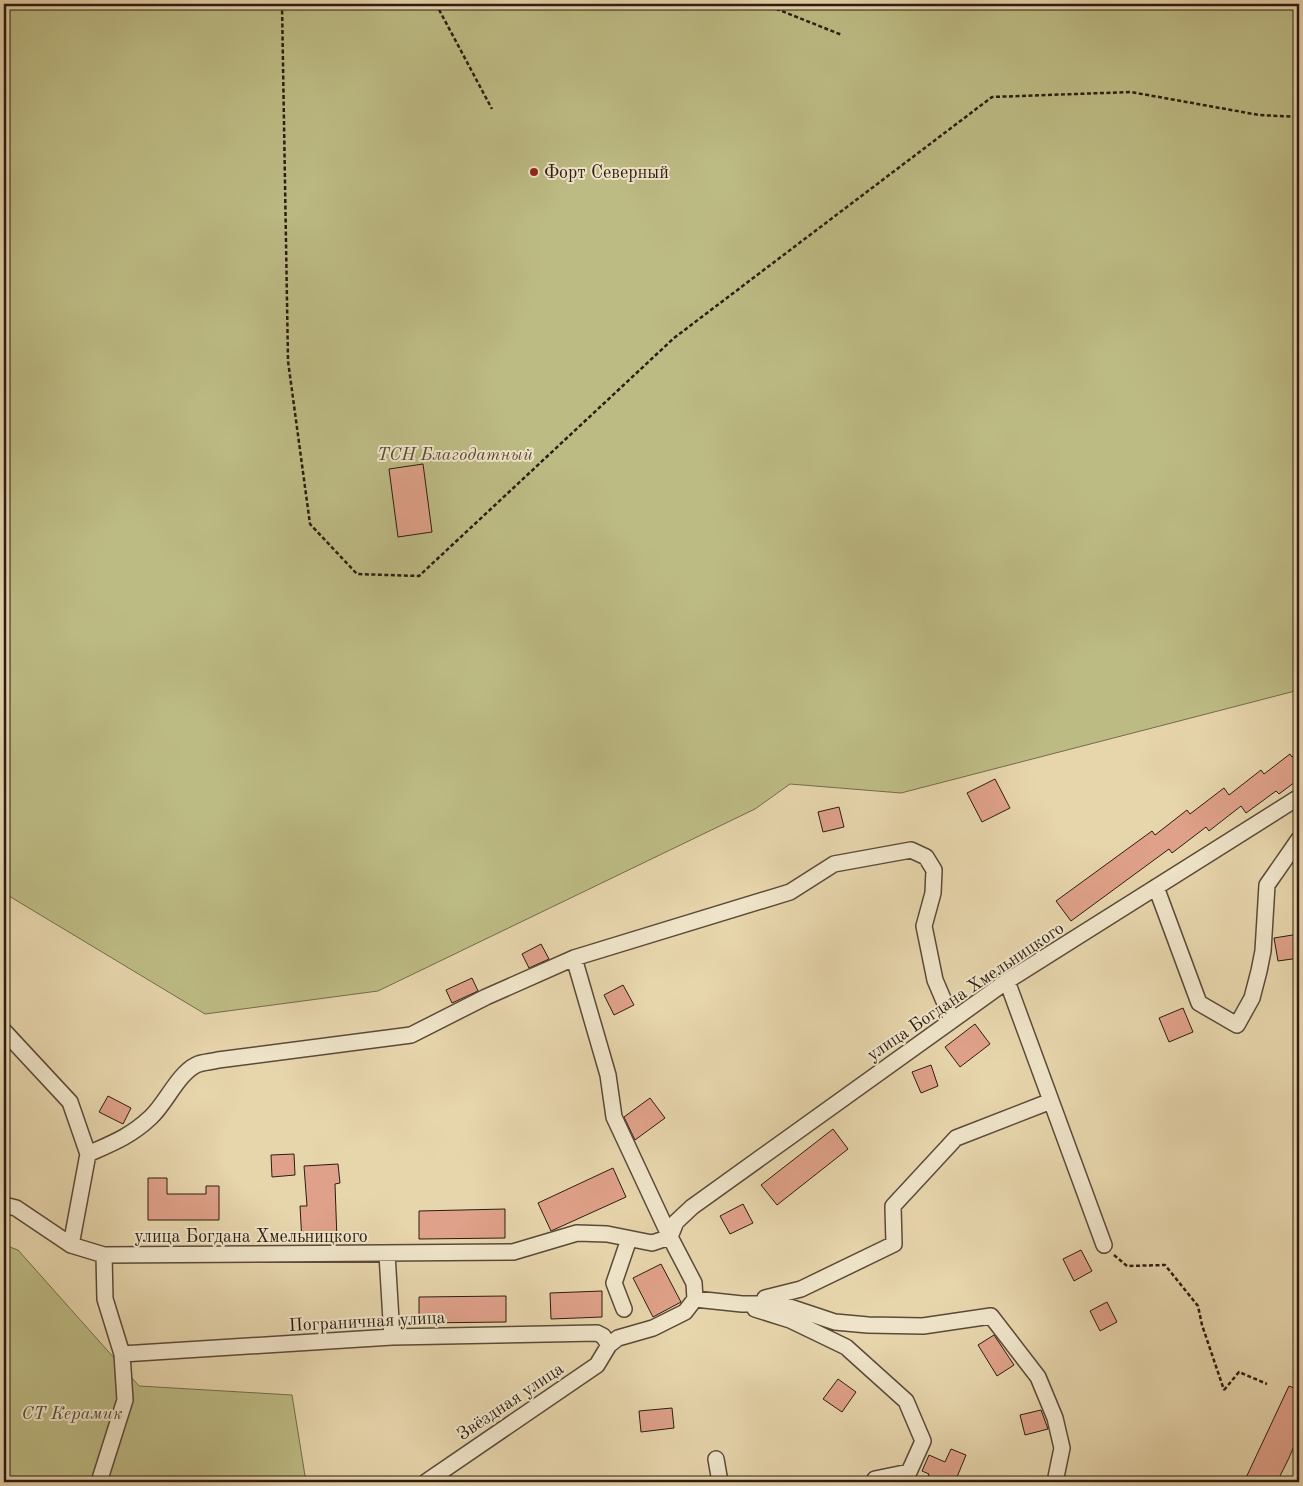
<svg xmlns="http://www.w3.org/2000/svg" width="1303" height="1486" viewBox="0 0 1303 1486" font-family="'Old Standard TT',serif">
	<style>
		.green { fill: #bdbb84; stroke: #746c4a }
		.building { fill: #dfa189; stroke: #2c1c11 }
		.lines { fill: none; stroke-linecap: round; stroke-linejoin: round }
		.minor-casing { stroke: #5b4a38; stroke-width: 18 }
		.path { stroke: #2c1c11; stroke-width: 2.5; stroke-dasharray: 4 2.5; stroke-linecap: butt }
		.minor { stroke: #efe4c9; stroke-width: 15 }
		.poi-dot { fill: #8f2418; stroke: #efe4c9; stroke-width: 2 }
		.labels { text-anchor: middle; stroke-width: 4; stroke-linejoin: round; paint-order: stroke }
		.poi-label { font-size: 18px; fill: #2c1c11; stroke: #efe4c9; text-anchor: start }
		.park-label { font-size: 18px; font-style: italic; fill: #584c34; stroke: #efe4c9 }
		.street-label { font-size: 18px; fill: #2c1c11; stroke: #efe4c9 }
	</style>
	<rect width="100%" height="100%" fill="#e7d5ac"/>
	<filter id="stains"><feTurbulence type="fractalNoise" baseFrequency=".004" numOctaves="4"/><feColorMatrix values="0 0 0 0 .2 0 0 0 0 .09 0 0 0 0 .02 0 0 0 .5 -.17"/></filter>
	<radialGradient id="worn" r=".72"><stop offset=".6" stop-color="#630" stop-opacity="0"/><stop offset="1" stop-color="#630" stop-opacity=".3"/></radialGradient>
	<path class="green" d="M4,4H1299V690L901,793L790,784L755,809L378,991L205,1014L4,893Z
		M4,1245L18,1250L139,1386L292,1395L306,1482H4Z"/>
	<path class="building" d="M423,464L432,532L398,537L389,469Z
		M1299,751V779L1279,794L1276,791L1246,813L1241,806L1209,831L1206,827L1172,853L1169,849L1071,921L1056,901L1152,831L1155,835L1187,810L1190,814L1224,788L1229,795L1261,770L1264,774L1290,754L1292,757Z
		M995,779L1010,808L982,822L967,793Z
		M839,807L844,827L823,832L818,812Z
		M1299,934V958L1278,961L1274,938Z
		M541,944L549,959L529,968L522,954Z
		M472,978L478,991L452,1003L446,990Z
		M623,985L634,1005L614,1015L604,995Z
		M1183,1008L1193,1032L1169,1042L1159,1018Z
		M975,1024L990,1044L960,1067L945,1047Z
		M931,1065L938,1086L921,1093L912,1072Z
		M108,1096L131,1108L123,1124L99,1112Z
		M650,1098L665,1118L635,1140L624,1117Z
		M833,1129L848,1149L777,1205L761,1185Z
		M294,1154L295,1175L272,1177L271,1155Z
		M338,1164L340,1183L335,1184L337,1240L302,1242L300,1206H307L304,1166Z
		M613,1168L626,1197L551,1231L538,1203Z
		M148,1178H167V1194H206V1186H219V1220H148Z
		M743,1204L753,1223L730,1234L720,1216Z
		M505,1209V1238L419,1239V1211Z
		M1081,1250L1092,1271L1074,1281L1063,1259Z
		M661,1264L681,1302L653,1317L633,1278Z
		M602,1291V1317L551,1319L550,1293Z
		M506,1296V1322L419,1323V1297Z
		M1107,1302L1117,1322L1100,1331L1090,1311Z
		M994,1335L1014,1365L997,1376L978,1345Z
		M838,1379L856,1392L842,1412L823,1399Z
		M1289,1386L1299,1390V1434L1289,1458L1277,1482H1244Z
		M672,1408L674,1428L641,1432L639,1411Z
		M1041,1410L1048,1429L1025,1435L1020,1415Z
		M951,1449L966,1455L955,1482H926L929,1474L922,1471L929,1455L945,1462Z"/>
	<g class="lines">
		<defs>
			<path id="minor" d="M1156,887L1199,1003L1237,1025L1252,998L1259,971L1263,951L1267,885L1299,839
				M1007,981L1104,1245
				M4,1031L70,1102L88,1154
				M4,1205L16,1208L71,1245
				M670,1237L676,1222L692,1207L1007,981L1299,797
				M387,1254L392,1337
				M104,1255L71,1245L88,1154C113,1143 131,1136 151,1117C166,1103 178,1074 196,1065C202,1062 211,1062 218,1060L411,1035L486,997L574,958L790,892L834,864L911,850L926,857L934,870L933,893L924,926L935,980L952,1020
				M765,1298L801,1289L894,1244L893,1206L956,1138L1051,1101
				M695,1299L742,1304H781L835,1322L868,1325L923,1326L991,1316L1038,1377L1055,1418L1062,1448L1055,1482
				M624,1309L614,1283L629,1239
				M755,1309L790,1320L846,1347L906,1401L923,1441L909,1472L875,1479
				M122,1354L392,1337L597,1333L603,1336L609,1345
				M716,1459L720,1482
				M99,1482L125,1400L122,1354L105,1299L104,1255L513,1252L577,1233L607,1234L652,1243L670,1237
				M426,1482L597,1365L609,1345L618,1338L653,1328L685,1312L695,1299L694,1283L670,1237L614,1117L608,1075L574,958"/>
		</defs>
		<use href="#minor" class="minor-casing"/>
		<path class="path" d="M282,4L288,361L310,524L357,574L419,576L674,338L992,97L1131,92L1259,115L1299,117
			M436,4L492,109
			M764,4L842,35
			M1114,1255L1127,1266L1165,1265L1198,1306L1202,1325L1224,1390
			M1224,1390L1239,1372L1267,1384"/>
		<use href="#minor" class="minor"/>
	</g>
	<circle class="poi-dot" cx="534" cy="172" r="5"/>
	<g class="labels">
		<g class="poi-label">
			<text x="544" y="178">Форт Северный</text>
		</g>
		<g class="park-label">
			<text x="455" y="460">ТСН Благодатный</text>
			<text x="72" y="1419">СТ Керамик</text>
		</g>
		<g class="street-label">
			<text transform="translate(965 991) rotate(-34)" y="6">улица Богдана Хмельницкого</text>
			<text x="251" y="1242">улица Богдана Хмельницкого</text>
			<text transform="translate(367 1321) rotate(-3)" y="6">Пограничная улица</text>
			<text transform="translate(510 1401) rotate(-34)" y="6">Звёздная улица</text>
		</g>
	</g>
	<rect width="1303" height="1486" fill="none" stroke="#e7d5ac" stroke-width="20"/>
	<rect x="5" y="5" width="1293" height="1476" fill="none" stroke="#2c1c11" stroke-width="2.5"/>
	<rect x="10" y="10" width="1283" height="1466" fill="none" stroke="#2c1c11"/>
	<rect width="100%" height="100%" filter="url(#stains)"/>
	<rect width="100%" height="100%" fill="url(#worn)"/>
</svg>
